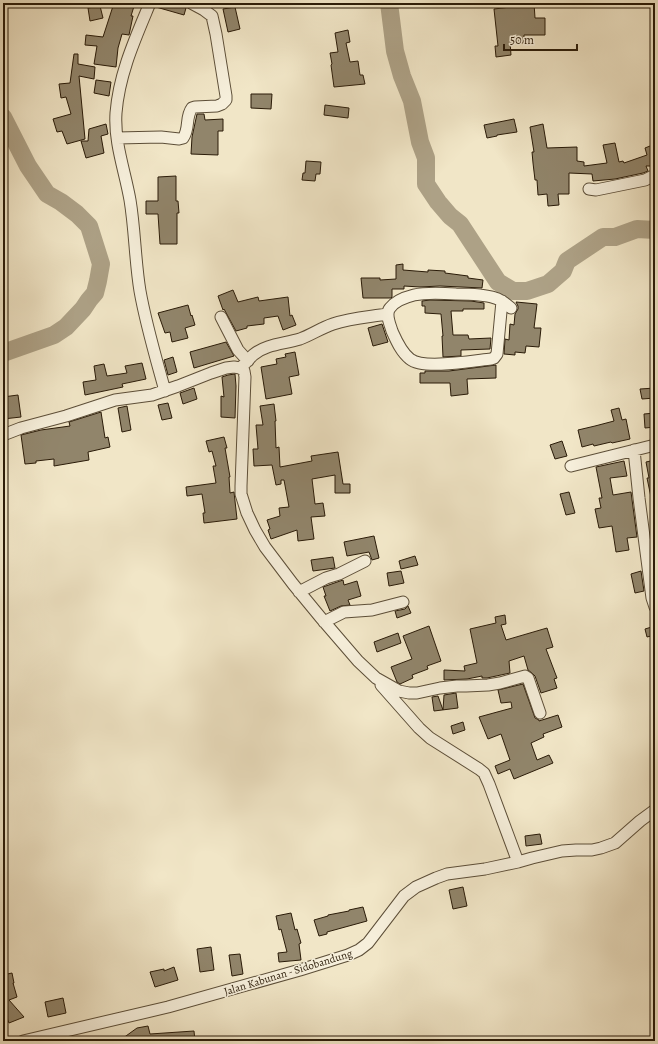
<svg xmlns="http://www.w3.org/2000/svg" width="658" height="1044" viewBox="0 0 658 1044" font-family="Alegreya,serif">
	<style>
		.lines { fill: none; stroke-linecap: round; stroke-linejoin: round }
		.river { stroke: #ada186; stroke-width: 18 }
		.building { fill: #91856b; stroke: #2a1b08 }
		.minor-casing { stroke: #5c4e38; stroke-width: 13 }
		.minor { stroke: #f6efdb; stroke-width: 11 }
		.labels { text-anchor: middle; stroke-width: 3; stroke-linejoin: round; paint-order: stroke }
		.street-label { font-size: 11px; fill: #2a1b08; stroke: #f6efdb }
	</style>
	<rect width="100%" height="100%" fill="#f1e6c7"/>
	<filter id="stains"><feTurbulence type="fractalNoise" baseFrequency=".005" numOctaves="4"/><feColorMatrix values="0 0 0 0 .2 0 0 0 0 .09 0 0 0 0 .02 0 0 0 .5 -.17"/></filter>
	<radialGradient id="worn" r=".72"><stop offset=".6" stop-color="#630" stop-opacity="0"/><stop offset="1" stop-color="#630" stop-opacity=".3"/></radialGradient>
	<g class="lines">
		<path class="river" d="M389,3L395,51L402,76L412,101L420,142L426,158V184L438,202L450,216L460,224L498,282L513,291H527L548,284L563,271L567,261L603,237H615L637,229L655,230
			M3,117L28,166L47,194L61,202L77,214L89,226L101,264L98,281L95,293L89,300L83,309L66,327L54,335L3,353"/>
	</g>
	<path class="building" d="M114,3H135L131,16H133L129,35L122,34L118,48L116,67L94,64L97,46L85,45L86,35L103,37Z
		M157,3H178L184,5L186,8L184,15L156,7Z
		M519,3H534L535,18H545V35H524V43L510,42L511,55L496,57L495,46H498L494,9L519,6Z
		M100,6L103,18L90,21L88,8Z
		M235,7L240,29L228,32L223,9Z
		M348,30L350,42L346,43L350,62L358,61L360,75H363L365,84L334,87L331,65L332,64L330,53L338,52L335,33Z
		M74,54H78V64L95,67L94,79L79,76L85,139L67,144L62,131L57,132L53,119L71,114L66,97L61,98L59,84L70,83Z
		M96,80L111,82L109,96L94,93Z
		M251,94H272L271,109L251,108Z
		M325,105L349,108L348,118L324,115Z
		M197,114H204L205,120L223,119V131H218V155L191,154L192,137Z
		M514,119L517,132L497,135V136L487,138L484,125Z
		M106,124L108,134L101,136L104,153L86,158L81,141H88L89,129Z
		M543,124L547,148L577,147V161L584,162V166L607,163L603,145L615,143L619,162L623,161L624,163L647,155L645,148L655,144V168L652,169L650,166H646L648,171L643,173L615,179L593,181L592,174L569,173V194H558L559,205L548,206L547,194L538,195L537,180H535L533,163L532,152H534L530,127Z
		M306,161L321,162L320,174H316L315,181L302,180L303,173H305Z
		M176,176V201H178L179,213H177V244H160L158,214H146V201H158V177Z
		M403,264V270L428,272V270L445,271V273L468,276V278L483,280L482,288L440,286L420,287L404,286V289H392V297L391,298H363L361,278H380V280L396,279V265Z
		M233,290L238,302L258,297L259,301L288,297L290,316L292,315L296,325L283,330L278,316L264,318V324L247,326V328L236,331L224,309L223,310L218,296Z
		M430,300L471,301L484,303V309H463V311H451L453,335H468L469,339L491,338L490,349L461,350V356L443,357L442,336H443L441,314L425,313V306H422V301Z
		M516,302L537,304L534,328H541L539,347L526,346L525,353L515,352V355L504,354L505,339L509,340L510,324L514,325L515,314L518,309V306Z
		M188,305L191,316L192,315L195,325L185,328L188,338L172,342L170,332L165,333L158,313Z
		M382,324L388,342L373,346L368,328Z
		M226,342L234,356L194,368L190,352Z
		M295,352L299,375L289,377L292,394L266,399L261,367L277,364L276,359L286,357L285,354Z
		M173,357L177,372L168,375L164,360Z
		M142,363L146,379L122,384L123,387L85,395L83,382L96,380L94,366L104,364L107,376L127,373L125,366Z
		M496,365V378L467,379L468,394L451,396L450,383H420V373H425V371H449Z
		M235,374L236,386L235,418L221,417V396L224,397L222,377L228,375Z
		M194,388L197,399L183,404L180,393Z
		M655,388V398L642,399L640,389Z
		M18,395L21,417L3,419V397Z
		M168,403L172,418L162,420L158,405Z
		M274,404L276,421H275L276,448L279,447L280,467L312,461L311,456L338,452L343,484H350V493H335V475L312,479L315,504L323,503L325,516L311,517L314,539L298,541L297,530L271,539L268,530L270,529L267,520L280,516L279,508L289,507L284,480H281V484L276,485L272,465L254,466L253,449H258L256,425H263L260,406Z
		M127,406L131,430L122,432L118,408Z
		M619,408L622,420L626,419L630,439L612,443L611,442L594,446L593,444L582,447L578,430L595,426L614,421L611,410Z
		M101,412L105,438L108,437L110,447L88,452L89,460L54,466V459L36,461V463L25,464L21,435L41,430L70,426L69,422Z
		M655,413V427L645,428L644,414Z
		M224,437L227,448H225L230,477H229L230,493L234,492L237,519L204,523L203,513H205L202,494L187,496L186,487L216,483L213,466H216L212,451L209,452L206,441Z
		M562,441L567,456L555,459L550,445Z
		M655,460V501L652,502L647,478H649L646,462Z
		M624,461L627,476L610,478L613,495L631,492L637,537L627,538L629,550L616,552L612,526L599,528L595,509L601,508L599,498H602L596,467Z
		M569,492L575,513L566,515L560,494Z
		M374,536L379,558L372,560L369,552L347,556L344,542Z
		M415,556L418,565L401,569L399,561Z
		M333,557L335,568L313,571L311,560Z
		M401,571L404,583L389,586L387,573Z
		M641,571L644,591L635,593L631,574Z
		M343,580L344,585L357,581L361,596L348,600L350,605L341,606L330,611L324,596H326L323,587Z
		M408,606L411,613L397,618L395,611L405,609Z
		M505,615L506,624L501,625L506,640L547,628L553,647L546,649L557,678L554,679L557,688L541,693L535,676L532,673L528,670L524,656L509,661L510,673L487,678H482V676L467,679L444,680V670L465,671L464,666L477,663L470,629L496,623L495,617Z
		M429,626L441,661L427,666L428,669L412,675L413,678L400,684L397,682L391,667L412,659L403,636Z
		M655,626V635L647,637L645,629Z
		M398,633L401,643L377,652L374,642Z
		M523,684L535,718L539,720V721L558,715L562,727L543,734L544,737L531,743L537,760L549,755L553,763L514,779L510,769L498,774L495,766L510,760L501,734L488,739L479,717L512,708L511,702L501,703L498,690Z
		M456,693L458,708L434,711L432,697L438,696L443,710L444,695Z
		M463,722L465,730L453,734L451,726Z
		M540,834L542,844L526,846L525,836Z
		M463,887L467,906L453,909L449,890Z
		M363,907L367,921L327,932V934L319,936L314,920L328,916V915L349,911V910Z
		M291,913L295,930L297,929L301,943L299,944L301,960L279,962L278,953L287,952L281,929L279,930L276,916Z
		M211,947L214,970L200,972L197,949Z
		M240,954L243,974L232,976L229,955Z
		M174,967L178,980L155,987L150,972L164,969V971Z
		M12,973L14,983H13L17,997L9,1000L24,1017L9,1023L3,1008V975Z
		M63,998L66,1013L48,1017L45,1002Z
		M148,1026L150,1034L194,1031L195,1041H119L137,1028Z"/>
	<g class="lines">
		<defs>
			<path id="minor" d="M150,3C135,39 119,74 116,113C114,143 125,171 130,200C135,230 135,261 140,291C146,325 156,358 165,391
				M117,138L161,137L179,139L183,138C190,129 185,117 192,108L195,107L217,106L222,104L226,100V96L216,34L212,16L204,10L191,3
				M589,189L596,190L645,180L655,175
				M502,301L497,354L494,358L491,359C473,361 423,370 410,359C401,352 396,340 392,331C390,324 385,314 390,308C395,301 406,297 414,295C427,292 442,293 456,294C469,294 483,294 495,298C502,300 506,304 511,308
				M221,317L238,350L248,361
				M240,368C245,364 249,359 253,355C266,344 284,344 300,339C311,335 321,328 333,324C351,318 369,317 387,314
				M3,435L21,428L66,416L115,400L152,395L178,386L211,373L226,368L234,367L240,368L244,371L245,377L241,486V494L247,513L255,530L265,547L293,584L321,618L358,661L376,678L399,691L409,693H417L440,688L457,686H466L488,685L500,683L525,676L528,678L540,713
				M634,450L639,498L652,598L655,607
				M571,466L655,445
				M299,592L326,578L339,574L365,561
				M324,622L344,612L372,610L403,602
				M381,685L419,728L430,738L479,769L484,773L489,784L518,862
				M23,1041L168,1007L300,970L348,955L359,950L368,943L404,896L416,887L436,878L447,874L485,869L518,862L532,858L562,851L576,850H592L601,848L615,843L640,821L655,810"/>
		</defs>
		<use href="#minor" class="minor-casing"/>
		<use href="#minor" class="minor"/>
	</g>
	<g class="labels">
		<g class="street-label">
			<text transform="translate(288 972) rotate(-17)" y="4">Jalan Kabunan - Sidobandung</text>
		</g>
	</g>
	<rect width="658" height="1044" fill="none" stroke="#f1e6c7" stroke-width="16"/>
	<rect x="4" y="4" width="650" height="1036" fill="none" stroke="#2a1b08" stroke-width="2"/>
	<rect x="8" y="8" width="642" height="1028" fill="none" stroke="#2a1b08"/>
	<path d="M504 44v6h73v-6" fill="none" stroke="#2a1b08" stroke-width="2"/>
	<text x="510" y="44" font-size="12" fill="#2a1b08" stroke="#f6efdb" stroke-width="3" paint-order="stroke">50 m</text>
	<rect width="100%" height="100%" filter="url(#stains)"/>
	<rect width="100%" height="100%" fill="url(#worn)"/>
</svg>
